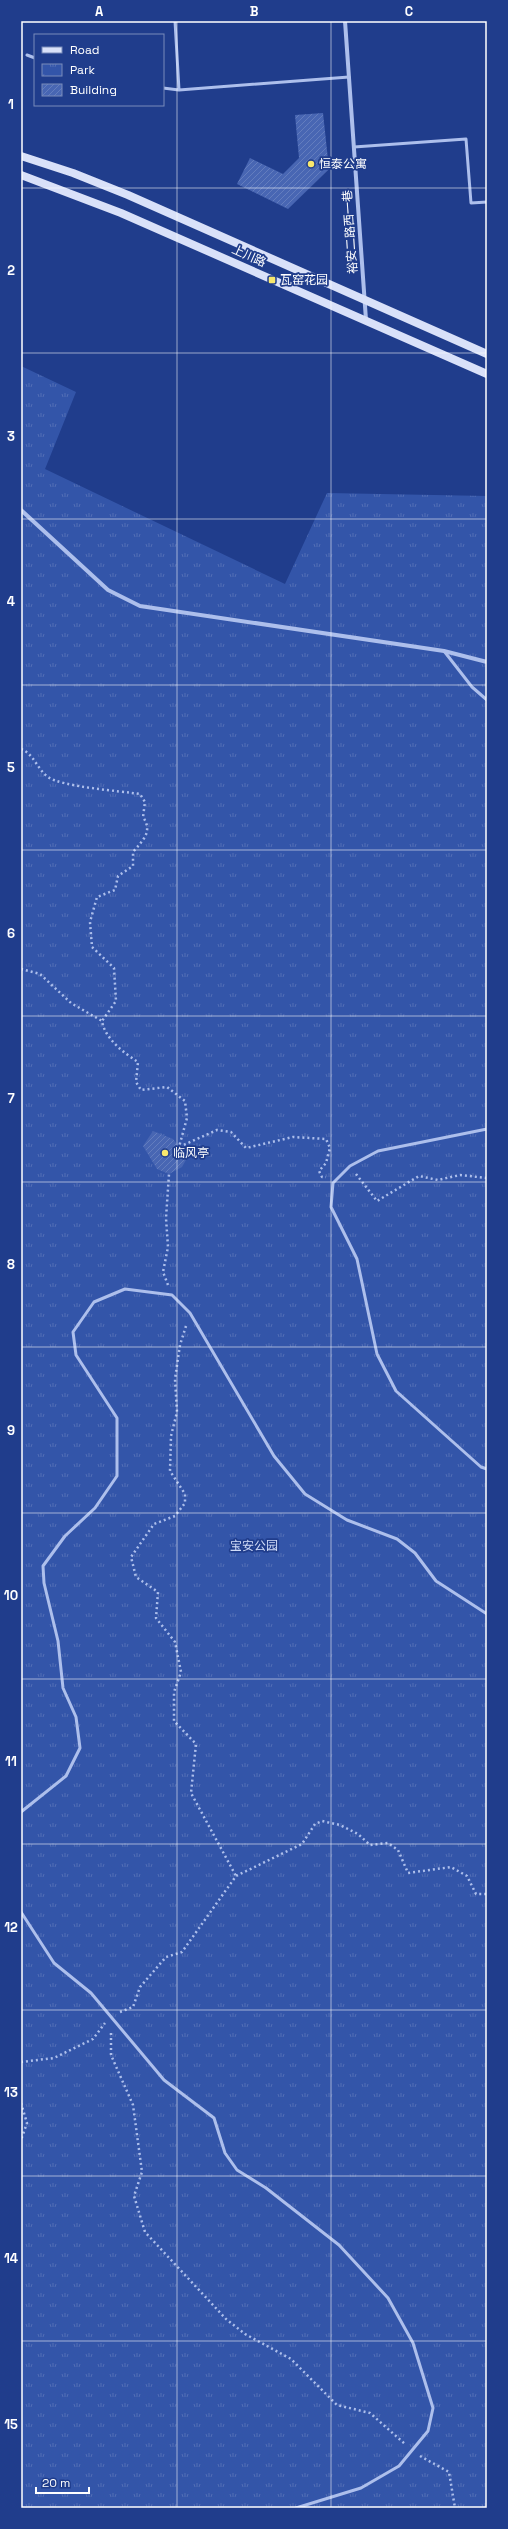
<svg xmlns="http://www.w3.org/2000/svg" width="508" height="2529" viewBox="0 0 508 2529" font-family="'Space Grotesk','Noto Sans SC',sans-serif">
	<style>
		.park { fill: url(#park-tufts) }
		.building { fill: url(#building-hatch) }
		.lines { fill: none; stroke-linecap: round; stroke-linejoin: round }
		.path { stroke: #adbfec; stroke-width: 2.5; stroke-dasharray: 2 3; stroke-linecap: butt }
		.lane { stroke: #adbfec; stroke-width: 3 }
		.street { stroke: #adbfec; stroke-width: 4 }
		.secondary { stroke: #d9e1f9; stroke-width: 8 }
		.grid { fill: none; stroke: #fff; stroke-width: 1; stroke-opacity: 0.55 }
		.poi-dot { fill: #f9e86d; stroke: #203d8c; stroke-width: 1.5 }
		.labels { text-anchor: middle; stroke-width: 3.5; stroke-linejoin: round; paint-order: stroke }
		.poi-label { font-size: 12px; fill: #fff; stroke: #203d8c; text-anchor: start }
		.street-label { font-size: 12px; fill: #fff; stroke: #203d8c }
		.park-label { font-size: 12px; fill: #d2ddf9; stroke: #203d8c }
		.neatline { fill: none; stroke: #fff; stroke-width: 1.5 }
		.grid-label { font-size: 13px; text-anchor: middle; font-weight: bold; fill: #fff }
	</style>
	<defs>
		<pattern id="park-tufts" width="24" height="20" patternUnits="userSpaceOnUse"><rect width="24" height="20" fill="#3355a9"/><path d="M3 7l-1-3M5 7V3M7 7l1-3M15 17l-1-3M17 17v-4M19 17l1-3" fill="none" stroke="#526eb6"/></pattern>
		<pattern id="building-hatch" width="6" height="6" patternUnits="userSpaceOnUse"><rect width="6" height="6" fill="#4866b3"/><path d="M-1 1l2-2M0 6l6-6M5 7l2-2" fill="none" stroke="#637dbe"/></pattern>
	</defs>
	<rect width="100%" height="100%" fill="#203d8c"/>
	<path class="park" d="M21,366L76,392L45,469L285,584L327,493L487,496V2508H21Z"/>
	<path class="building" d="M323,113L329,169L288,209L237,184L250,158L283,174L299,158L295,115Z
		M153,1131L173,1139L187,1158L182,1167L169,1174L157,1169L143,1146Z"/>
	<g class="lines">
		<path class="path" d="M21,749C34,754 37,769 48,777C62,787 121,791 140,794L145,802L143,817C153,832 143,840 133,852V866L118,876L115,890L97,897L90,922L92,947L114,968L116,1001L102,1021C105,1039 124,1053 138,1062L136,1082L141,1090L167,1087L185,1101L187,1118L179,1147L217,1130L231,1132L246,1148L293,1137L326,1139L330,1148L326,1163L319,1171L322,1177H326
			M21,969L40,974L71,1003L102,1021
			M356,1174L377,1201L419,1176L438,1180L460,1175L487,1178
			M168,1285L163,1272L168,1247L166,1218L169,1174
			M186,1326L180,1345L175,1379L177,1412L171,1436L170,1471L185,1494V1503L175,1516L154,1524L131,1557L136,1577L158,1592L156,1618L175,1642L181,1672L174,1692V1721L196,1744L191,1793L236,1876
			M120,2012L133,2007L140,1987L166,1957L182,1952L236,1876L302,1844L315,1824L322,1821L340,1825L358,1834L370,1845L388,1843L398,1850L408,1873L451,1867L467,1876L476,1894H487
			M111,2033V2055L133,2105L142,2172L134,2196L145,2232L226,2319L245,2334L291,2359L337,2405L370,2413L405,2444
			M21,2062L54,2058L93,2039L105,2023
			M21,2103L27,2123L21,2140
			M420,2456L449,2472L455,2508"/>
		<path class="lane" d="M175,21L179,90
			M27,55L35,58
			M163,88L179,90L349,77
			M354,147L466,139L471,203L487,202
			M444,651L472,687L487,700
			M487,1129L378,1151L350,1166L333,1183L331,1207L357,1259L377,1354L396,1391L481,1467L487,1469
			M21,1812L66,1776L80,1748L76,1717L63,1688L58,1641L44,1583L43,1566L65,1536L95,1508L117,1476V1418L76,1355L73,1332L94,1302L125,1289L172,1295L190,1313L274,1456L305,1494L347,1520L397,1539L415,1553L436,1581L487,1614
			M21,1912L54,1963L91,1993L164,2080L214,2118L225,2153L237,2170L266,2188L339,2245L388,2298L413,2343L433,2408L428,2431L399,2466L361,2488L296,2508"/>
		<path class="street" d="M345,21L366,320
			M21,510L108,590L140,606L444,651L487,662"/>
		<path class="secondary" d="M21,156L73,173L128,195L487,354
			M21,175L121,213L487,374"/>
	</g>
	<path class="grid" d="M177,21V2508M331,21V2508M21,188H487M21,353H487M21,519H487M21,685H487M21,850H487M21,1016H487M21,1182H487M21,1347H487M21,1513H487M21,1679H487M21,1844H487M21,2010H487M21,2176H487M21,2341H487"/>
	<g class="poi-dot">
		<circle cx="311" cy="164" r="4"/>
		<rect x="268" y="276" width="8" height="8" rx="2"/>
		<circle cx="165" cy="1153" r="4"/>
	</g>
	<g class="labels">
		<g class="poi-label">
			<text x="319" y="168">恒泰公寓</text>
			<text x="280" y="284">瓦窑花园</text>
			<text x="173" y="1157">临风亭</text>
		</g>
		<g class="street-label">
			<text transform="translate(350 232) rotate(-94)" y="4">裕安二路西一巷</text>
			<text transform="translate(249 256) rotate(24)" y="4">上川路</text>
		</g>
		<g class="park-label">
			<text x="254" y="1550">宝安公园</text>
		</g>
	</g>
	<rect width="508" height="2529" fill="none" stroke="#203d8c" stroke-width="44"/>
	<rect x="34" y="34" width="130" height="72" fill="#203d8c" stroke="#798bba"/>
	<rect x="42" y="47" width="20" height="6" fill="#d9e1f9" stroke="#798bba"/>
	<text x="70" y="54" font-size="12" fill="#ffffff">Road</text>
	<rect x="42" y="64" width="20" height="12" fill="url(#park-tufts)" stroke="#798bba"/>
	<text x="70" y="74" font-size="12" fill="#ffffff">Park</text>
	<rect x="42" y="84" width="20" height="12" fill="url(#building-hatch)" stroke="#798bba"/>
	<text x="70" y="94" font-size="12" fill="#ffffff">Building</text>
	<path d="M36 2487v6h53v-6" fill="none" stroke="#ffffff" stroke-width="2"/>
	<text x="42" y="2487" font-size="12" fill="#ffffff" stroke="#203d8c" stroke-width="3" paint-order="stroke">20 m</text>
	<rect x="22" y="22" width="464" height="2485" class="neatline"/>
	<g class="grid-label">
		<text x="99" y="16">A</text>
		<text x="254" y="16">B</text>
		<text x="409" y="16">C</text>
		<text x="11" y="109">1</text>
		<text x="11" y="275">2</text>
		<text x="11" y="441">3</text>
		<text x="11" y="606">4</text>
		<text x="11" y="772">5</text>
		<text x="11" y="938">6</text>
		<text x="11" y="1103">7</text>
		<text x="11" y="1269">8</text>
		<text x="11" y="1435">9</text>
		<text x="11" y="1600">10</text>
		<text x="11" y="1766">11</text>
		<text x="11" y="1932">12</text>
		<text x="11" y="2097">13</text>
		<text x="11" y="2263">14</text>
		<text x="11" y="2429">15</text>
	</g>
</svg>
